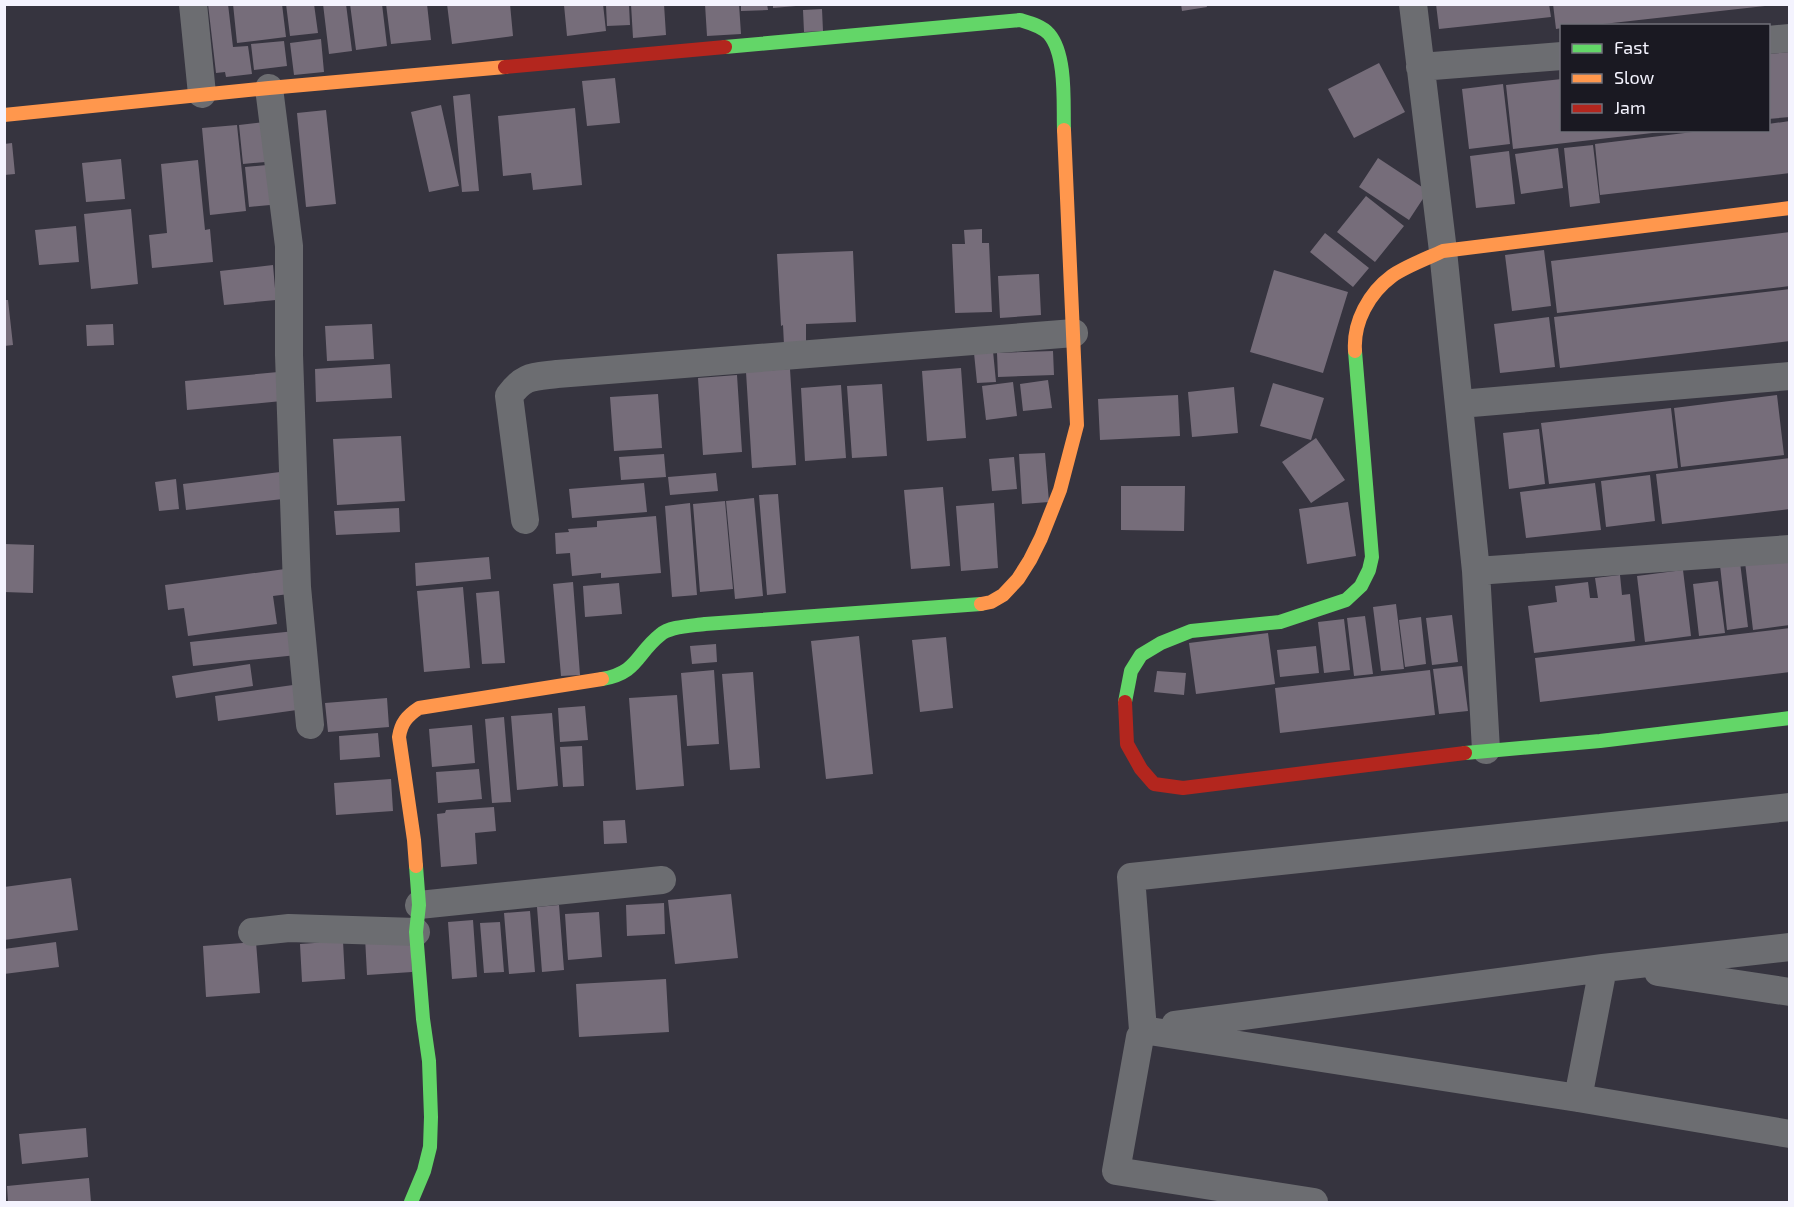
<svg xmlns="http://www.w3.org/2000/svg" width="1794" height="1207" viewBox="0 0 1794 1207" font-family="'Exo 2',sans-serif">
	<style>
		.building { fill: #766d7a }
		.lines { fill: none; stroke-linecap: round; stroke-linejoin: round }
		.street { stroke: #6c6d71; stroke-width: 28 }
		.fast { stroke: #63d668; stroke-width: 14 }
		.slow { stroke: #ff974d; stroke-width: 14 }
		.jam { stroke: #b3261e; stroke-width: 14 }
	</style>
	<rect width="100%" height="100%" fill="#36343f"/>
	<path class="building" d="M208,4H228L233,47L248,46L252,74L226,77L225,72L216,73Z
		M233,4H282L286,37L237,43Z
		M286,4H314L318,33L290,36Z
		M323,4H346L352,51L329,54Z
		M350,4H382L387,46L356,50Z
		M386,4H427L431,40L391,44Z
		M447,4H510L513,36L452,44Z
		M571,4H603L606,31L567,36L564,5Z
		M631,4H664L666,35L633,38Z
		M705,4H739L741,34L707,36Z
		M741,4H767L768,10L741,11Z
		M773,4H796V6L773,8Z
		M1181,4H1206L1207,7L1182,11Z
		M1436,4H1549L1551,17L1439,29Z
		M1553,4H1765V6L1585,26H1562V28L1556,29Z
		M606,5H629L630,25L607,26Z
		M822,9L823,31L804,32L803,10Z
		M321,39L324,72L294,75L290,43Z
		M284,41L287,66L254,70L251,44Z
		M1790,52V117L1768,119V54Z
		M1379,63L1405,112L1354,138L1328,89Z
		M615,78L620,123L587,126L582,81Z
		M1562,79V130H1661V132L1513,149L1506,85Z
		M1503,84L1510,144L1469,149L1462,89Z
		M470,94L479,191L462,192L453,96Z
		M441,105L459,186L429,192L411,112Z
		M575,108L582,185L533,190L531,173L503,176L498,116Z
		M326,110L336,204L306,207L297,113Z
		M273,121L277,161L243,164L239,125Z
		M1790,121V173L1600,195L1595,144L1709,130H1768V124Z
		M237,125L246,211L210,215L202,128Z
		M12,143L15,174L4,175V144Z
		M1593,145L1600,203L1570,207L1564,148Z
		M1558,148L1563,188L1521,194L1515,154Z
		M1509,151L1515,204L1476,208L1470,156Z
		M1378,158L1428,191L1409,220L1359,187Z
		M121,159L125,199L86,202L82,163Z
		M198,160L205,230L210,229L213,262L152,268L149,235L167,233L161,164Z
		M277,164L281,204L249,207L245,167Z
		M1366,196L1404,226L1375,262L1337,232Z
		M131,209L138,284L91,289L84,214Z
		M76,226L79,262L39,265L35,230Z
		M982,229V243H989L992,312L955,313L952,244H965L964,230Z
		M1790,232V286L1557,313L1551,261Z
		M1325,233L1369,268L1353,287L1310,252Z
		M1544,250L1551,306L1512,311L1505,255Z
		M853,251L856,322L806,324V344L784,345L783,325L781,326L777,254Z
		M273,265L276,300L224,305L220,271Z
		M1274,270L1348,292L1323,373L1250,352Z
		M1039,274L1041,315L1000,318L998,276Z
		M1790,289V341L1560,368L1554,317Z
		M4,300H8L13,345L4,346Z
		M1549,317L1555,367L1500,373L1494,324Z
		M113,324L114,345L87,346L86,325Z
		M372,324L374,359L327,361L325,326Z
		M993,351L996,382L977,383L974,353Z
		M1053,351L1054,375L998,377L997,353Z
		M390,364L392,398L316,402L315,369Z
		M961,368L966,438L927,441L922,371Z
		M790,369L796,465L752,468L746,372Z
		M278,372L282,401L187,410L185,381Z
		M737,375L742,452L703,455L698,378Z
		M1048,380L1052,408L1023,411L1020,384Z
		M1013,382L1017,416L986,420L982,386Z
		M1273,383L1324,398L1311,440L1260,426Z
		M882,384L887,456L852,458L847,386Z
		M841,385L846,458L805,461L801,388Z
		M1234,387L1238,433L1192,437L1188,392Z
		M658,394L662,448L614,451L610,397Z
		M1178,395L1180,436L1100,440L1098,399Z
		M1777,395L1784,455L1681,467L1674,408Z
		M1671,408L1678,468L1549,484L1541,423Z
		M1539,429L1545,484L1509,489L1503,433Z
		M401,436L405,501L337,505L333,439Z
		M1316,438L1345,480L1311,503L1282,462Z
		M1045,453L1049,502L1022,504L1019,454Z
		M664,454L666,477L621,480L619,457Z
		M1014,457L1017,489L992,491L989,459Z
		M1790,458V509L1662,524L1656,474Z
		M280,472L283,499L186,510L183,484Z
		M716,473L718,491L670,495L668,477Z
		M1650,475L1655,521L1606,527L1601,481Z
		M176,479L179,509L159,511L155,482Z
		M644,483L647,512L572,518L569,489Z
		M1595,483L1601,530L1526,538L1520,492Z
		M1121,486H1185L1184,531L1121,530Z
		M943,487L950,566L911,569L904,490Z
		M778,494L786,593L767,595L759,495Z
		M754,498L763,596L735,599L726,501Z
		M725,501L733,589L700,592L693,504Z
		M1348,502L1356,556L1307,564L1299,509Z
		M690,503L697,595L672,597L665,506Z
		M994,503L998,568L961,571L956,506Z
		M399,508L400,532L336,535L334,511Z
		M656,516L661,573L601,578V573L572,576L570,553L556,554L555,533L569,532L568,529L597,527V521Z
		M4,544L34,545L33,593L4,592Z
		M489,557L491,579L416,586L415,563Z
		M1790,557V625L1753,630L1745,562Z
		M1740,562L1748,627L1727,630L1720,565Z
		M285,569L289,594L273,596L277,624L188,636L184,608L168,610L165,585Z
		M1683,570L1691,636L1645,642L1637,576Z
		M1620,575L1622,595L1630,594L1635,641L1534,653L1528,606L1557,602L1555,586L1588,582L1590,598H1598L1595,578Z
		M1718,581L1725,633L1699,636L1693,584Z
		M573,582L580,675L561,676L553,584Z
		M619,583L622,614L585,617L583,586Z
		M463,587L470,668L424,672L417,591Z
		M499,591L505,663L482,664L476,593Z
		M1396,604L1404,669L1381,671L1373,607Z
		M1452,615L1458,662L1432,665L1426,618Z
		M1365,616L1373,674L1354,676L1347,618Z
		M1421,617L1426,664L1405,667L1399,620Z
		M1344,619L1350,670L1324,673L1318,622Z
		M1790,628V672L1540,702L1535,658Z
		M295,631L297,655L193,666L190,642Z
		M1268,633L1275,684L1196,694L1189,643Z
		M859,636L873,774L826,779L811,641Z
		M946,637L953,708L920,712L912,640Z
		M716,644L717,662L692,664L690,646Z
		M1316,646L1319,673L1280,677L1277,650Z
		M250,664L253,686L176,698L172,676Z
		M1462,666L1468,711L1439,714L1433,669Z
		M714,670L719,744L687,746L681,673Z
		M1430,670L1435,715L1280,733L1275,688Z
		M1157,671L1186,673L1184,695L1154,692Z
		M753,672L760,768L730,770L722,674Z
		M300,684L304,709L218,721L215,696Z
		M677,695L684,786L636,790L629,698Z
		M387,698L389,727L328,732L325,703Z
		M585,706L588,740L560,742L558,708Z
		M552,713L558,786L517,790L511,716Z
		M504,717L511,802L492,803L485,719Z
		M472,725L475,763L432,767L429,729Z
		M378,733L380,757L340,760L339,736Z
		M582,746L584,786L563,787L560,747Z
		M479,769L482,799L438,803L436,772Z
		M391,779L393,811L336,815L334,783Z
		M494,807L496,831L475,833L477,864L441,867L437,814L445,813L446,810Z
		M625,820L627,843L604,844L603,821Z
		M71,878L78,930L4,940V887Z
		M731,894L738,958L675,964L668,900Z
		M664,903L665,934L627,936L626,905Z
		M559,905L564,970L542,972L537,907Z
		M530,911L535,972L509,974L504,913Z
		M599,912L602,957L568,960L565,914Z
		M473,920L477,977L452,979L448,922Z
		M500,922L504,972L484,973L480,923Z
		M411,935L412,972L367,975L365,937Z
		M343,941L345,979L302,982L300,944Z
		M56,942L59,967L4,974V949Z
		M256,942L260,993L206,997L203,946Z
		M666,979L669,1032L579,1037L576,984Z
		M86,1128L88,1157L22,1164L19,1134Z
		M89,1178L91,1202H8L7,1186Z"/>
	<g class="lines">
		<path class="street" d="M193,4L202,94
			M1413,4L1443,251L1476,571L1486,750
			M1768,40L1790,38
			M1420,67L1562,56
			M269,88L289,246V355L297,587L310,725
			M1460,404L1790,376
			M525,520L509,396C524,375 533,377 557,374L1074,333
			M1476,571L1790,549
			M419,905L662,880
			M252,932L289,928L416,932
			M1658,972L1790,992
			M1175,1025L1603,968L1790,947
			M1143,1030L1131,877L1790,807
			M1143,1030L1578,1098L1790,1134
			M1140,1037L1116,1171L1314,1202
			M1578,1098L1603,968"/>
		<path class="fast" d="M725,47L1020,20C1030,23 1042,26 1049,34C1067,55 1063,104 1064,130
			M602,679C638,673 636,654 660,635C670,626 692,626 705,624L981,604
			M1125,702L1131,671L1141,655L1161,643L1191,631L1280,622L1346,600L1361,586L1369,570L1372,557L1355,351
			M1465,753L1600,741L1790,718
			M411,1202L424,1171L430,1147L431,1117L429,1061L423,1019L416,932L419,905L416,866"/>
		<path class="slow" d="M4,115L269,88L505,67
			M1355,351C1353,322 1369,293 1392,276C1404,267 1428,258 1443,251L1790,208
			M981,604L991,602L1003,595L1018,579L1030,560L1041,538L1060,490L1077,425L1064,130
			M416,866L414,840L399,737C401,723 407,716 419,708L602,679"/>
		<path class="jam" d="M505,67L725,47
			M1125,702L1127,744L1141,769L1154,784L1183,788L1465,753"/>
	</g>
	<rect width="1794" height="1207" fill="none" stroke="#f4f3fe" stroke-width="12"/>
	<rect x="1560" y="24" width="210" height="108" fill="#1a1922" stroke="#71707a" stroke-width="1.5"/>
	<rect x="1572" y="44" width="30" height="9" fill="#63d668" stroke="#71707a" stroke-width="1.5"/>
	<text x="1614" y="54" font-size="18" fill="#f4f3fe">Fast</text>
	<rect x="1572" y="74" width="30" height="9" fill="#ff974d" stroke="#71707a" stroke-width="1.5"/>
	<text x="1614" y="84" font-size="18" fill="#f4f3fe">Slow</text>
	<rect x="1572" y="104" width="30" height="9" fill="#b3261e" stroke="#71707a" stroke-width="1.5"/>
	<text x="1614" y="114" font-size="18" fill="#f4f3fe">Jam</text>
</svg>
